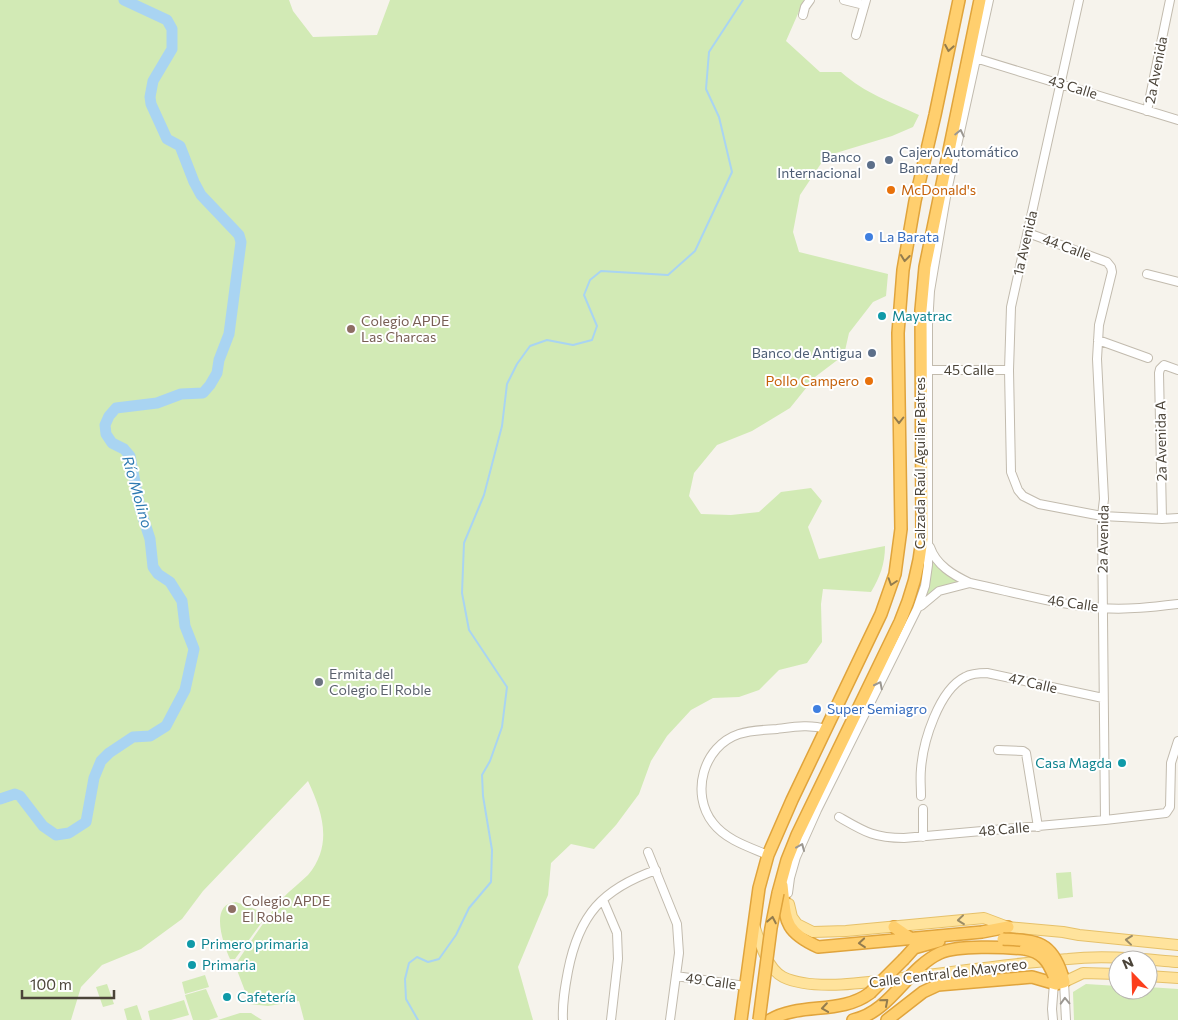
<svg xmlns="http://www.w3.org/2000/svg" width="1178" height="1020" viewBox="0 0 1178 1020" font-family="Commissioner,sans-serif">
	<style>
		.green { fill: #d2eab5 }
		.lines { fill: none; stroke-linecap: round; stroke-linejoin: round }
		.stream { stroke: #a9d4f2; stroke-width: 2 }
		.river { stroke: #a9d4f2; stroke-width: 11 }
		.minor-casing { stroke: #c2bbae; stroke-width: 10 }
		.major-casing { stroke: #e6c16a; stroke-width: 12 }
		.highway-casing { stroke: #e0a43c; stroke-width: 14 }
		.minor { stroke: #fff; stroke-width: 8 }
		.major { stroke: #ffe39c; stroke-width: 10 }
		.highway { stroke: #ffcf6e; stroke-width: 11 }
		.highway-bridge-casing { stroke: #e0a43c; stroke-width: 14; stroke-linecap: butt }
		.highway-bridge { stroke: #ffcf6e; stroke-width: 11 }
		.oneway { stroke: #937c4e }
		.oneway2 { stroke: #9c9892 }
		.oneway3 { stroke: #9c8c66 }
		.service-dot { fill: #5c6f8a; stroke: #fff; stroke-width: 2 }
		.food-dot { fill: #e8710a; stroke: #fff; stroke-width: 2 }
		.shop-dot { fill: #3f7fe0; stroke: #fff; stroke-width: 2 }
		.culture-dot { fill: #0f9aa8; stroke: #fff; stroke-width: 2 }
		.education-dot { fill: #8d6e63; stroke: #fff; stroke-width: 2 }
		.worship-dot { fill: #6b7280; stroke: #fff; stroke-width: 2 }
		.labels { text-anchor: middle; stroke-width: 4; stroke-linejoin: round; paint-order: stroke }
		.street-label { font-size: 14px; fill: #4b4439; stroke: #fff }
		.service-label { font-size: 14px; fill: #4e5e75; stroke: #fff; text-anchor: end }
		.food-label { font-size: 14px; fill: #c56008; stroke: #fff; text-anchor: start }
		.shop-label { font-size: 14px; fill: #366cbe; stroke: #fff; text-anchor: start }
		.culture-label { font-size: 14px; fill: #0d838f; stroke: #fff; text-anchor: start }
		.education-label { font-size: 14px; fill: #785e54; stroke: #fff; text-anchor: start }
		.worship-label { font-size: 14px; fill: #5b616d; stroke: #fff; text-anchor: start }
		.water-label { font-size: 15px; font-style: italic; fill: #2e7ab2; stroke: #fff }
	</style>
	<rect width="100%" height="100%" fill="#f6f3ec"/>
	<path class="green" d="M0,0H289L293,11L313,37L377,35L390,0H804L786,41L820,72H841C866,94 889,101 919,115L913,127L892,136L826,156L800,195L793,232L799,252L888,274L886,296L873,302L849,333L844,355L815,377L790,408L752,431L717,445L694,473L689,496L701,514L731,515L759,512L781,492L811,488L822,501L808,527L819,559L885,546C885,564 880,577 871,592L823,589L821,604L822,642L807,663L779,670L759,690L739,697L713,698L691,710L667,736L651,761L639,794L616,825L594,849L571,844L551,863L548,895L518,967L533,1020H304L299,1001L268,1006L250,1004L235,965C250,943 265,919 282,899C290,890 300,883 308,875C333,845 323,813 308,781L203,891L182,919L141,949L102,965L81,987L71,1020H0Z
		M931,553L970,583L924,600Z
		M1071,872L1073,897L1058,899L1056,873Z
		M236,902L257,910L261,918L262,922L235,959H230C224,945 208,904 236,902Z
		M205,975L209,987L185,994L182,982Z
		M107,984L114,1004L103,1007L96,987Z
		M1086,984L1118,986V990H1148V987L1178,989V1020H1074L1073,992Z
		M206,989L218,1017L209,1020H193L185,995Z
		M184,1000L189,1015L171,1020H150L148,1011Z
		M137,1005L142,1020H127L124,1009Z
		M240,1013H251L262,1020H218Z"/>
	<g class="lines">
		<path class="stream" d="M418,1020L406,999L405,979L409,963L417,957L428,962L439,959L456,935L469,908L491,882L492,850L483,796L482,775L490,761L502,727L507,687L469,630L462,593L464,543L484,495L502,426L507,384L517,364L530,346L547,340L573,345L592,340L597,326L584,295L590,280L601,271L668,275L695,251L732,172L719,117L706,89L709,52L743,0"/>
		<path class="river" d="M0,799L15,794L20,796L43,826L56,835L69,833L86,822L94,778L101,761L109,753L133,737L150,736L166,726L185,690L194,649L185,626L182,601L170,582L158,574L153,567L150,539L140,508L130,456L124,449L112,443L106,434L105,425L109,416L116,408L157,403L181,394L203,393L210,385L217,373L219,360L229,334L241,242L239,235L201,195L194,182L180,146L167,139L151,104L150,97L153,81L172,49V29L167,20L124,0"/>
		<defs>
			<path id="minor" d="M844,0L864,5
				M1079,0L1011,307L1009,370L1011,472L1018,490L1023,496L1039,504L1102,516L1162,519L1178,518
				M803,15L805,7L810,0
				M856,35L866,0
				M972,57L1178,120
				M1147,111L1170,0
				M1028,233L1107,262L1111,267L1112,272L1099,325L1097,359L1104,499L1102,516L1105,820
				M1147,274L1178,282
				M1098,340L1148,358
				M928,370H1009
				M1162,519L1159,373L1160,369L1164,365L1178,370
				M930,547C936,565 953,575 970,583C1013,592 1057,605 1101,608C1127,610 1153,607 1178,604
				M921,606L939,591L970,583
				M998,750L1023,751L1026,753L1038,827
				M921,796C921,786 920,778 921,769C923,741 939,690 965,677C972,673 980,673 987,673L1103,698
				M923,809V837
				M839,817C865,832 874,838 904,838L1105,820L1166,813L1170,807L1171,763L1178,741
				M648,852L677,924L679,953L670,1020
				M768,855C749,847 726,840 713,823C690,794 703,746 739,734C751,730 764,730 777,729C793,727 810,724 826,729
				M788,893L790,878L796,857L817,810L917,609L925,586L928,565V325L930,291L947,191L989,0
				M603,900L617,933L618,959L611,1020
				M676,976L745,986
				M1064,982L1066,1020
				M563,1020C562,1003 565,987 568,971C579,915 602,889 656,870
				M1053,1020L1052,1009L1054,983"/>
			<path id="major" d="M789,904L792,917L797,924L813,932L846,931L984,918L1008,927L1063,932L1079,935L1178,945
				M754,925C759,940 767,969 783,977C816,993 881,980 918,976C968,970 1018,963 1068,959C1105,955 1141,959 1178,962
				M1148,976L1178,978
				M1064,982L1083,973L1118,974"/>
			<path id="highway" d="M782,885C786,920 783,931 818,947L982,932L1008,927
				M778,893L787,860L797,835L900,622C912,594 919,569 922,539L921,310L925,267L980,0
				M894,927L910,938
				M904,959L914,948L939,941
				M741,1020L759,888L768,855L792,800L881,614L895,574L901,529L898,333L903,270L915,201L935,115L959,0
				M770,1020C800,1002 841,1015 870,993
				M853,1020C891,1012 907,968 940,953C957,945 1005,947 1025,949
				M887,1020L923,992L938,985L1032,977L1056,984L1064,982L1062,975"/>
		</defs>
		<use href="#minor" class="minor-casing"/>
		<use href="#major" class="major-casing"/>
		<use href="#highway" class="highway-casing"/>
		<use href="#minor" class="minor"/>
		<use href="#major" class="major"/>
		<use href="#highway" class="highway"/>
		<defs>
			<path id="highway-bridge" d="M1003,939C1035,941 1051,940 1062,975
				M1025,949C1042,952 1048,961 1054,976
				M870,993L904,959
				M759,1020L771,928L778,893"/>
		</defs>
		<use href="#highway-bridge" class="highway-bridge-casing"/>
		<use href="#highway-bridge" class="highway-bridge"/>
	</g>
	<defs><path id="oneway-chevron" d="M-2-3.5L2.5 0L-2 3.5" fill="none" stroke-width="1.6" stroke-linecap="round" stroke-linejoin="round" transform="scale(1.25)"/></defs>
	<g class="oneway">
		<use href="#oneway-chevron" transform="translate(949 48) rotate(100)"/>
		<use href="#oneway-chevron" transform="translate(905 258) rotate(97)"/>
		<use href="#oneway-chevron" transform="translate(899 420) rotate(90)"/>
		<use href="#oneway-chevron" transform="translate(892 582) rotate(108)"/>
		<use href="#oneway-chevron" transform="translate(772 920) rotate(-79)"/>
		<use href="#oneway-chevron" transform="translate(862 943) rotate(175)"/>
		<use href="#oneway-chevron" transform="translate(885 1002) rotate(-41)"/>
		<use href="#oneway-chevron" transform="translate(825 1008) rotate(172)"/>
	</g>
	<g class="oneway2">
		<use href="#oneway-chevron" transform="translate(960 133) rotate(-77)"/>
		<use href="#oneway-chevron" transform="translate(879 685) rotate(-63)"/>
		<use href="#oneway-chevron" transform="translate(801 847) rotate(-67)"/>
		<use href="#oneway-chevron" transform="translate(1065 1001) rotate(-92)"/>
	</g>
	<g class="oneway3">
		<use href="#oneway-chevron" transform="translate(961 920) rotate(174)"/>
		<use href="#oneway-chevron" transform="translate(1129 940) rotate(-174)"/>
	</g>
	<g class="service-dot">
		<circle cx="889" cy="160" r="5"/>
		<circle cx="871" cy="165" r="5"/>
		<circle cx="872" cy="353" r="5"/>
	</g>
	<g class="food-dot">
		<circle cx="891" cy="190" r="5"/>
		<circle cx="869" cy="381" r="5"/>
	</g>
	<g class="shop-dot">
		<circle cx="869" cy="237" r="5"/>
		<circle cx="817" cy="709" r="5"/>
	</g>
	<g class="culture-dot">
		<circle cx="882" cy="316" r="5"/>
		<circle cx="1122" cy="763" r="5"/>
		<circle cx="191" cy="944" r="5"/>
		<circle cx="192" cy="965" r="5"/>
		<circle cx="227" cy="997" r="5"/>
	</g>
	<g class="education-dot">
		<circle cx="351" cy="329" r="5"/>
		<circle cx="232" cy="909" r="5"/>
	</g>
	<circle class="worship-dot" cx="319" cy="682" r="5"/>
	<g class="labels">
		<g class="street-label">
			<text transform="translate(1156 70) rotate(-79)" y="5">2a Avenida</text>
			<text transform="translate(1073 87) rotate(17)" y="5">43 Calle</text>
			<text transform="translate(1025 243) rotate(-77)" y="5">1a Avenida</text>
			<text transform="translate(1067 247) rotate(20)" y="5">44 Calle</text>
			<text x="969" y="375">45 Calle</text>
			<text transform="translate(1161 441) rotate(-91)" y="5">2a Avenida A</text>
			<text transform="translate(920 463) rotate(-90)" y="5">Calzada Raúl Aguilar Batres</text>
			<text transform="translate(1103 539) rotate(-89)" y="5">2a Avenida</text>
			<text transform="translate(1073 603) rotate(8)" y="5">46 Calle</text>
			<text transform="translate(1033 683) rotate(13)" y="5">47 Calle</text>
			<text transform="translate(1004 829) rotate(-5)" y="5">48 Calle</text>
			<text transform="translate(948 973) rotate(-7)" y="5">Calle Central de Mayoreo</text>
			<text transform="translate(711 981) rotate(8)" y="5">49 Calle</text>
		</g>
		<g class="service-label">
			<text x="899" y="157" text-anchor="start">Cajero Automático<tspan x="899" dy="16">Bancared</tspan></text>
			<text x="861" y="162">Banco<tspan x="861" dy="16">Internacional</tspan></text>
			<text x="862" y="358">Banco de Antigua</text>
		</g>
		<g class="food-label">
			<text x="901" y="195">McDonald's</text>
			<text x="859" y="386" text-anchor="end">Pollo Campero</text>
		</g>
		<g class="shop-label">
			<text x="879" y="242">La Barata</text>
			<text x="827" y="714">Super Semiagro</text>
		</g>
		<g class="culture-label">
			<text x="892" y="321">Mayatrac</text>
			<text x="1112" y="768" text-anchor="end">Casa Magda</text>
			<text x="201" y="949">Primero primaria</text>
			<text x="202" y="970">Primaria</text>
			<text x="237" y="1002">Cafetería</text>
		</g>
		<g class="education-label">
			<text x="361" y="326">Colegio APDE<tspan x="361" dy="16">Las Charcas</tspan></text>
			<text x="242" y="906">Colegio APDE<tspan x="242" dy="16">El Roble</tspan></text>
		</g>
		<g class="worship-label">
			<text x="329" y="679">Ermita del<tspan x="329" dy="16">Colegio El Roble</tspan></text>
		</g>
		<g class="water-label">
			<text transform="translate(137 492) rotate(74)" y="5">Río Molino</text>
		</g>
	</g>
	<g transform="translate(1133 975) rotate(337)"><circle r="24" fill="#ffffff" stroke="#b7b4b0"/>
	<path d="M0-4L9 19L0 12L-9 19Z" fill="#fc3f1d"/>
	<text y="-8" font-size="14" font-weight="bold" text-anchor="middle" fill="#4b4439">N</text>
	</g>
	<path d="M22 990v8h92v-8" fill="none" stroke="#4b4439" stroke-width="2.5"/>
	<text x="30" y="990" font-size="15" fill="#4b4439" stroke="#ffffff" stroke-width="4" paint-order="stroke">100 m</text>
</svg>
